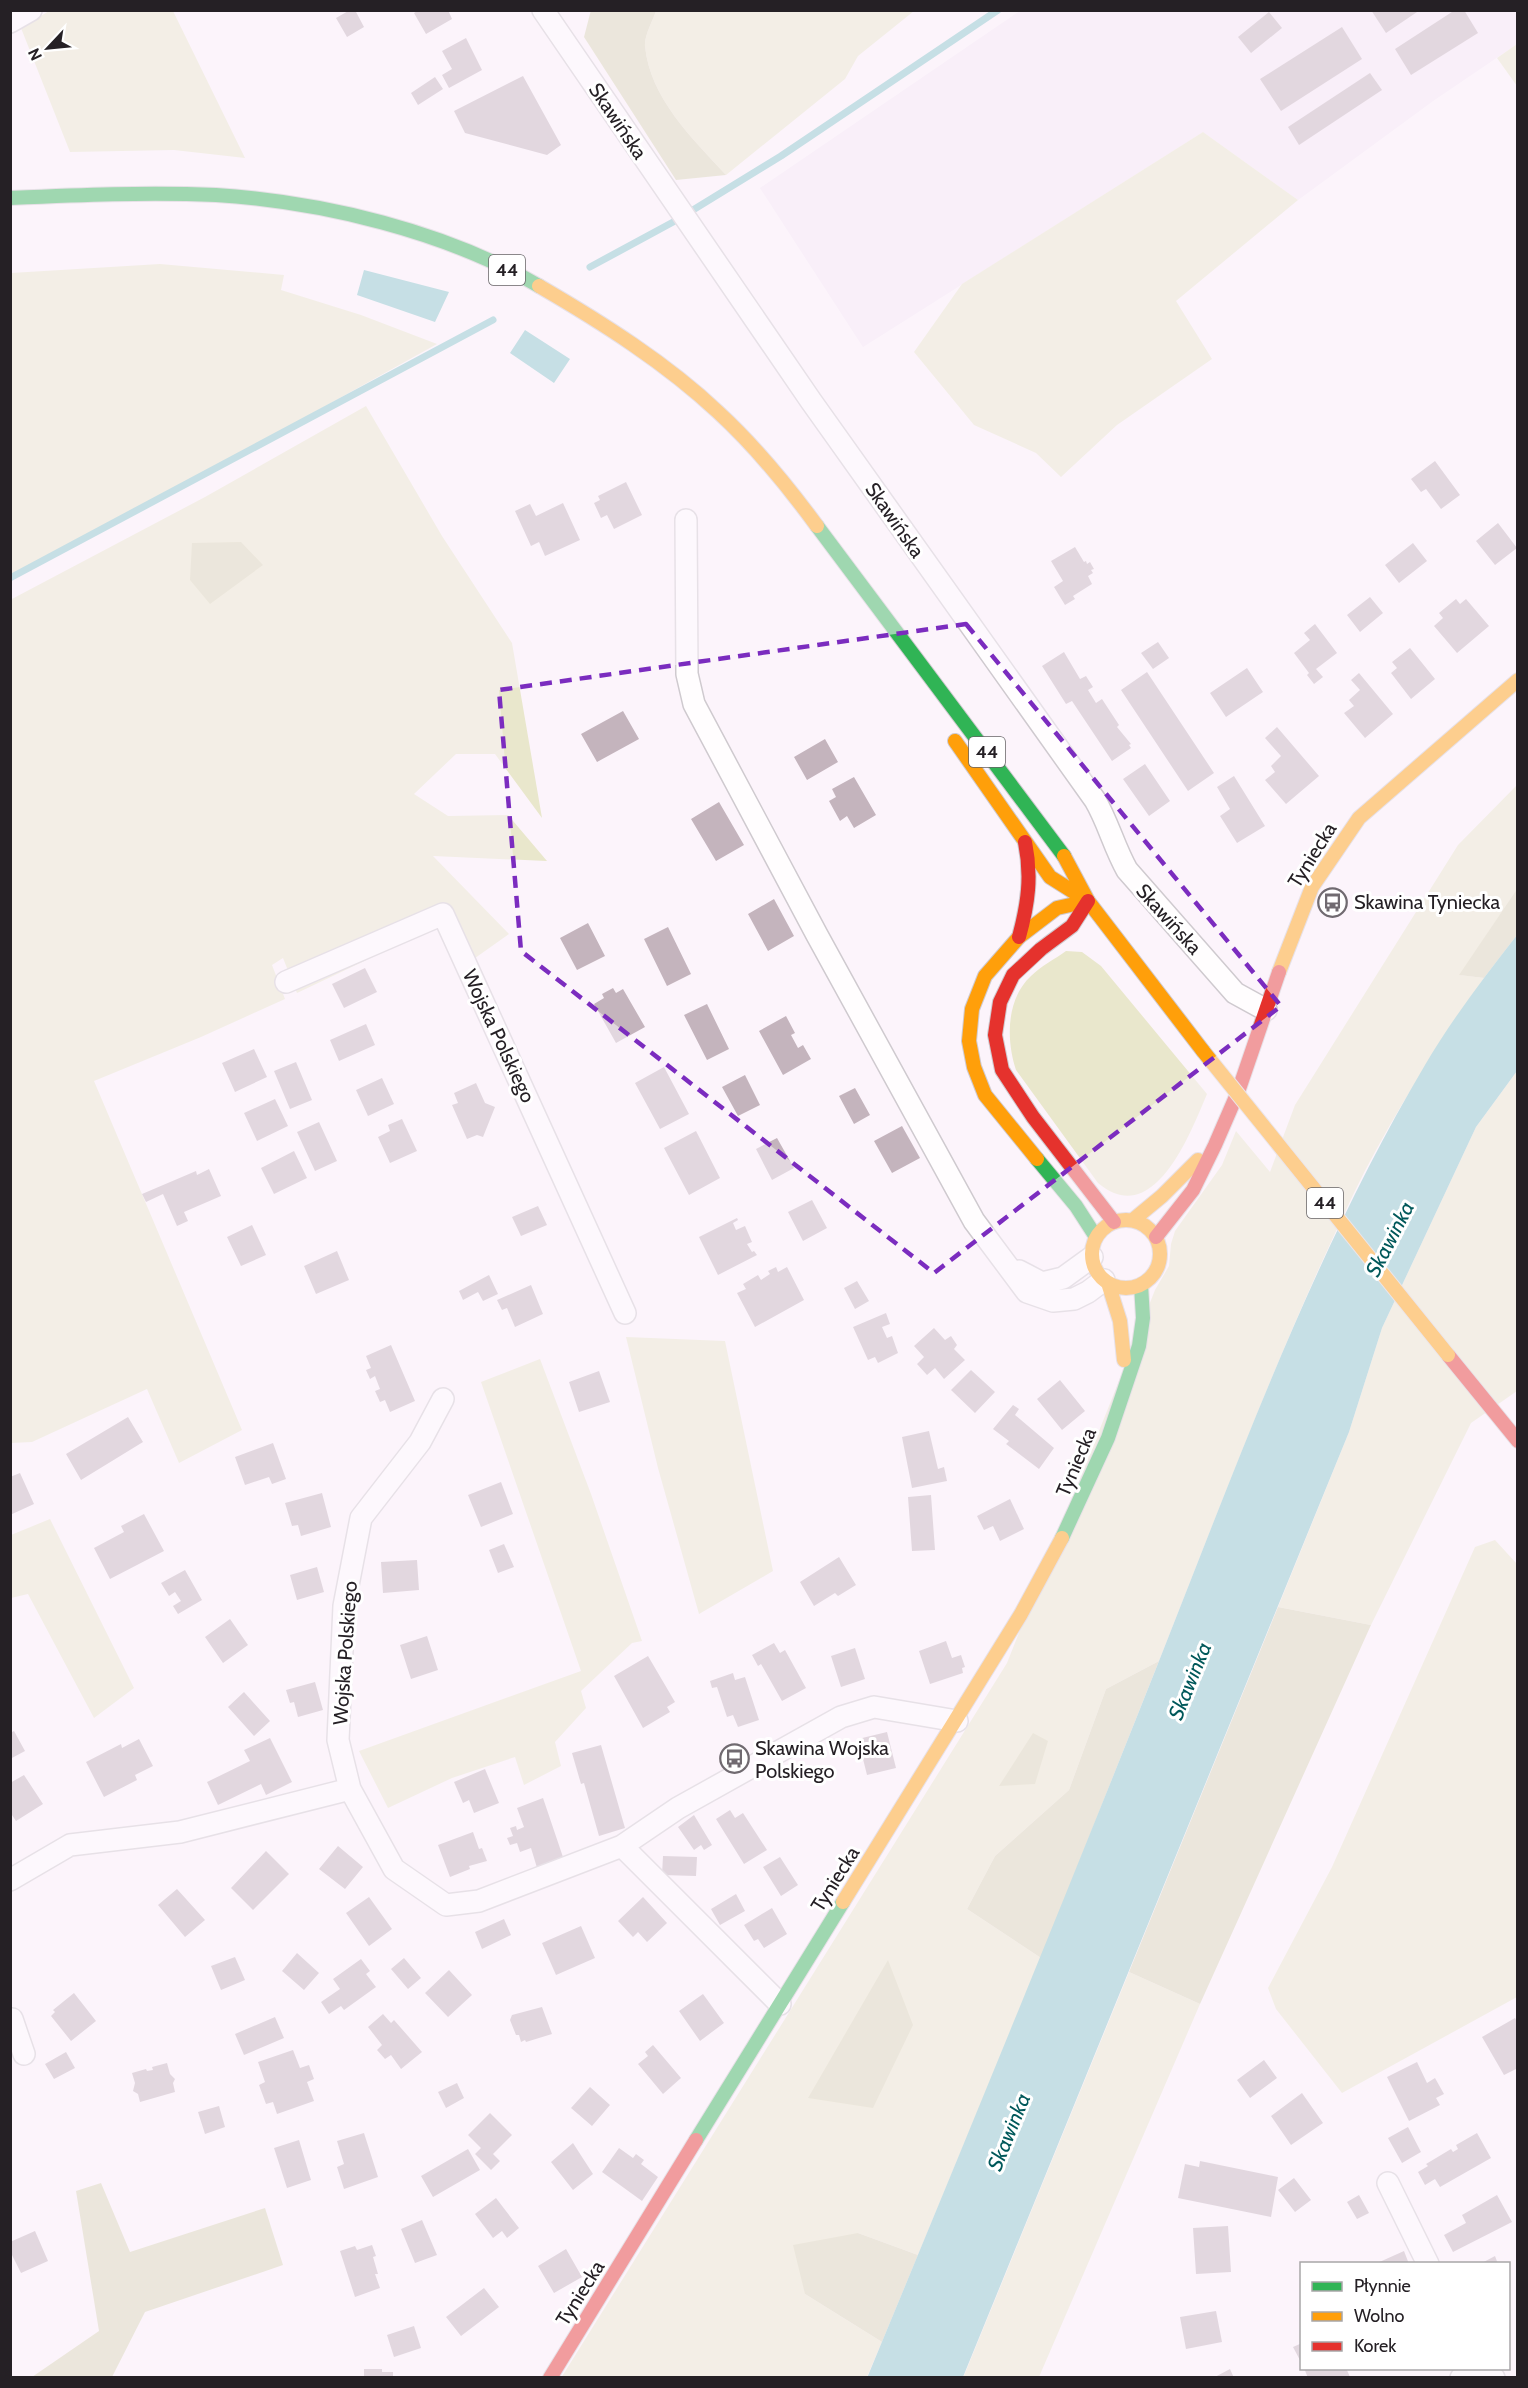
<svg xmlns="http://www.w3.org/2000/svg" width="1528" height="2388" viewBox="0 0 1528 2388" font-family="Cabin,sans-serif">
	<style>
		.industrial { fill: #f5e8f5 }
		.green { fill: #e9e7cc }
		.forest { fill: #d8d6b5 }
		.water { fill: #86c5c9 }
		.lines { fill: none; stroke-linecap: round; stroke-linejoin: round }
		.stream { stroke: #86c5c9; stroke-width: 7 }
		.building { fill: #c4b4bd }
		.street-casing { stroke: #cfcacf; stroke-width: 24 }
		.fast-casing { stroke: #cfcacf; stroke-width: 16 }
		.slow-casing { stroke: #cfcacf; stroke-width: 16 }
		.jam-casing { stroke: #cfcacf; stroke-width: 16 }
		.street { stroke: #fffdfe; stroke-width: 21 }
		.fast { stroke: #30b455; stroke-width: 14 }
		.slow { stroke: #ff9f0a; stroke-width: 14 }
		.jam { stroke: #e5322d; stroke-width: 14 }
		.slow-bridge-casing { stroke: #d7d3d6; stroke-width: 16; stroke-linecap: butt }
		.slow-bridge { stroke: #ff9f0a; stroke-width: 14 }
		.marked { fill: none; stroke: #7b2cbf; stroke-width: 4.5; stroke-dasharray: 12 8; stroke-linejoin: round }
		.labels { text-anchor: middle; stroke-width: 6; stroke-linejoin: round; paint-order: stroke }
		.shield { fill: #fff; stroke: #666366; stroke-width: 1.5 }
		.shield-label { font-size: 18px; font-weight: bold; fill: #252025 }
		.street-label { font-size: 20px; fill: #252025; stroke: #fff }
		.poi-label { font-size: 20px; fill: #252025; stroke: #fff; text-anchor: start }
		.water-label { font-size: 21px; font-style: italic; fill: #00585a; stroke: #fff }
	</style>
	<rect width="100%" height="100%" fill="#fcf4fb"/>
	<path class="industrial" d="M1020,11H1517V44L1433,101L1298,200L1203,132L863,347L760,188Z"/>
	<path class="green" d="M49,11H173L245,158L174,150L70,152L21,28Z
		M656,11H914L858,56L845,79L726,175C692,138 650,98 645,46C644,36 653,20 656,11Z
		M1517,44V86L1497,58Z
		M1203,132L1298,200L1176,301L1212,359L1117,425L1061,477L1036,453L974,425L914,352L962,284Z
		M160,264L284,275L281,290L361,315L437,344L293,424L11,576V273Z
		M366,406L442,536L512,643L542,818L495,754H456L414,794L448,816L508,815L547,861L433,856L509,934L461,968L438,926L297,993L283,958L272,965L285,999L201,1037L94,1081L242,1430L179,1463L147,1389L32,1442L11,1443L10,600L205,497Z
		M1517,785V889L1460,975L1484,978C1437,1047 1389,1120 1353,1195C1280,1347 1221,1505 1159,1661L1106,1689L1069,1790L995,1856L967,1909L1041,1958L918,2255L858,2233L805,2294L882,2342L867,2377L561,2378L1007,1663L1155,1290L1169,1266L1171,1244L1175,1231L1222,1165L1236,1131L1270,1172L1295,1105L1458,845Z
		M1066,951L1082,952L1101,966L1207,1094C1190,1134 1154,1230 1098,1183L1016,1070C1006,1040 1006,999 1031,976C1041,966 1055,959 1066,951Z
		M1517,1071V1391L1471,1423L1371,1625L1278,1607L1349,1432L1382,1328L1476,1127Z
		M626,1337L725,1341L773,1571L699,1614L658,1468Z
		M540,1359L591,1494L642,1641L632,1643L581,1691L586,1708L555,1742L561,1766L524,1785L515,1757L452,1778L388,1808L359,1751L581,1671L481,1382Z
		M50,1519L134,1688L94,1718L28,1594L11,1598V1535Z
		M1495,1540L1517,1564V1997L1342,2093L1276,2009L1268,1988L1332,1867L1475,1547Z
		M1129,1972L1200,2004L1039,2377L963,2378Z"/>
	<path class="forest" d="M591,10L656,11C653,20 644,36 645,46C650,98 692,138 726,175L676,180L584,37Z
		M241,542L263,565L210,604L190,580L192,543Z
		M1517,889V935L1484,978L1459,975Z
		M1278,1607L1371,1625L1200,2004L1129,1972Z
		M1159,1661L1041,1958L967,1909L995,1856L1069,1790L1106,1689Z
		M1033,1733L1048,1741L1035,1784L999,1786Z
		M888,1960L913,2025L873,2108L808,2098Z
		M101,2183L130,2252L265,2208L283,2265L145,2312L112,2377H32L99,2331L76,2191Z
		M858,2233L918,2255L882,2342L805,2294L793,2245Z"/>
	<path class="water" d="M364,270L449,292L435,322L357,295Z
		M525,330L570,359L554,383L510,353Z
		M1517,935V1071L1476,1127L1382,1328L1349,1432L963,2377L867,2378C966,2139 1064,1901 1159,1661C1239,1459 1314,1252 1425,1065C1452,1019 1485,976 1517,935Z"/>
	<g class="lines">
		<path class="stream" d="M590,267L675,221L781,156L998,10
			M10,578L493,320"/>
	</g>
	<path class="building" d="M350,10H355L364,27L347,37L336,18Z
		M419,10H448L452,19L426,34L414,13Z
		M1371,10H1420L1386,33Z
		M1455,10H1464L1478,33L1411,75L1395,49Z
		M1269,12L1282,28L1251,53L1238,37Z
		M1342,27L1362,59L1281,111L1260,79Z
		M466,38L482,70L449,88L442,75L452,69L442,51Z
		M1370,73L1382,90L1299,145L1288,127Z
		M523,76L561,145L547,155L465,133L454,111Z
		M435,77L443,89L418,105L411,93Z
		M1435,461L1460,495L1441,509L1426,489L1421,492L1411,479Z
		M626,482L642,515L614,529L607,515L601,518L594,503L600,500L598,496Z
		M563,503L580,540L545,556L539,542L531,546L515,511L530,504L536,516Z
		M1498,523L1517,548L1495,565L1476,541Z
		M1413,543L1427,561L1399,583L1385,565Z
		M1075,547L1084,562L1086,561L1087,564L1090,562L1094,569L1091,570L1093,573L1088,576L1092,584L1073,596L1075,599L1065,605L1054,587L1063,581L1051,561Z
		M1370,597L1383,613L1360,632L1347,615Z
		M1456,599L1460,604L1466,599L1489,626L1457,653L1434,626L1443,618L1439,613Z
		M1315,624L1337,653L1316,669L1323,677L1314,684L1307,675L1309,673L1294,653L1310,640L1304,633Z
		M1158,642L1169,658L1153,669L1141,653Z
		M1410,648L1435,679L1411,699L1391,673L1397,668L1392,662Z
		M1064,652L1080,679L1086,676L1093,687L1088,690L1096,703L1102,699L1119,725L1117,727L1131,744L1129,745L1131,748L1112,761L1072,701L1066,704L1042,666Z
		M1247,668L1263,692L1226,717L1210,693Z
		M1147,672L1214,773L1188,791L1121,690Z
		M1359,673L1393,714L1365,738L1344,713L1354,706L1349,700L1360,690L1351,680Z
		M623,711L639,739L597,762L581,734Z
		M1277,727L1319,776L1286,804L1265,780L1275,772L1271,766L1281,756L1265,738Z
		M825,739L838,762L807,780L794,757Z
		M1145,764L1170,801L1149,816L1123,779Z
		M1234,776L1265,826L1237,843L1220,816L1230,809L1217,787Z
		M854,777L876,815L854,828L847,816L840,821L829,801L836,797L832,789Z
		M719,802L744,845L716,861L691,819Z
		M774,899L794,936L768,951L748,914Z
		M588,923L605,956L577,970L560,938Z
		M668,927L691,974L667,986L644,939Z
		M365,968L377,992L344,1008L332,984Z
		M613,988L616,993L623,989L645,1027L616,1043L594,1004L604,998L602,994Z
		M707,1004L729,1049L707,1060L684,1015Z
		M786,1016L795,1033L791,1035L798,1048L803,1045L811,1059L783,1075L759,1031Z
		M366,1024L375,1045L339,1061L330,1040Z
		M254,1049L267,1077L235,1092L222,1063Z
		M296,1062L312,1100L290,1109L274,1071Z
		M664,1067L689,1114L660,1129L635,1083Z
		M745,1075L760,1105L738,1116L722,1087Z
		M382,1078L394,1104L368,1116L356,1090Z
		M476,1083L485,1103L495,1107L483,1137L477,1135L467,1139L452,1105L458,1103L454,1093Z
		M855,1088L870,1115L854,1124L839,1096Z
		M275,1099L288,1126L257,1141L244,1113Z
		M402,1119L417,1151L390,1163L378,1137L390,1131L388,1125Z
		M319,1122L337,1161L315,1171L297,1132Z
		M902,1126L920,1158L892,1173L874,1141Z
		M696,1131L720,1178L689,1195L664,1148Z
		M777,1138L794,1168L772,1180L756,1149Z
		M294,1151L307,1178L274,1194L261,1168Z
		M209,1169L221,1196L184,1212L188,1221L177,1226L163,1194L146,1202L142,1194L196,1171L197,1175Z
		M812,1200L827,1228L803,1241L788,1212Z
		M538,1206L547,1225L521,1236L512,1217Z
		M737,1218L738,1220L733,1223L736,1230L745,1226L752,1242L747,1244L752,1252L754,1251L757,1255L718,1275L699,1237Z
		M252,1225L266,1255L241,1266L227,1237Z
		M337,1251L349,1280L316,1294L304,1266Z
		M776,1267L778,1272L787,1267L804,1300L755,1327L737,1293L746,1289L743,1284L758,1275L761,1280L770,1274L768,1271Z
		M489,1275L498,1294L483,1301L478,1292L463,1300L459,1291Z
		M857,1281L869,1301L855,1309L844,1288Z
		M531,1285L543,1314L515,1327L507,1308L502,1310L497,1300Z
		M886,1313L890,1324L882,1327L887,1338L892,1336L898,1353L878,1363L875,1357L868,1360L853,1327Z
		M934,1328L945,1340L951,1336L957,1345L954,1349L965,1360L944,1379L935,1368L927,1375L917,1364L924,1357L914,1346Z
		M391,1345L415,1401L390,1412L385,1400L380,1402L375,1391L380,1389L375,1376L370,1379L366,1370L371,1368L366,1356Z
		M971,1370L995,1392L975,1413L951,1390Z
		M599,1371L610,1402L579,1412L569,1382Z
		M1060,1380L1085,1411L1062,1430L1037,1399Z
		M1013,1405L1019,1409L1015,1415L1054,1448L1039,1469L1006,1444L1009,1441L993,1429Z
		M128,1417L143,1442L81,1480L66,1454Z
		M929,1431L938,1469L944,1467L947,1481L912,1488L902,1437Z
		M273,1443L286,1479L272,1484L269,1477L245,1485L235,1457Z
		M20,1473L34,1504L10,1515V1477Z
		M501,1482L513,1514L481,1527L468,1495Z
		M322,1493L331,1527L301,1536L298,1525L292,1526L285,1503Z
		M931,1495L935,1550L912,1551L908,1497Z
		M1010,1499L1024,1529L1000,1541L993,1526L984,1530L977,1516Z
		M144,1514L164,1551L110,1579L94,1548L124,1532L121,1526Z
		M504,1544L514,1567L498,1573L489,1550Z
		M839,1557L856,1585L838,1596L835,1593L814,1606L800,1582Z
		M417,1560L419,1590L383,1593L381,1562Z
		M317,1567L324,1592L297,1600L290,1575Z
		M185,1570L202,1600L178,1614L173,1606L181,1601L175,1592L169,1596L161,1583Z
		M230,1619L248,1645L223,1663L205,1637Z
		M427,1636L438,1670L411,1679L400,1645Z
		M946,1641L952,1658L961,1655L965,1667L962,1668L963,1673L930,1684L919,1651Z
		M774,1643L780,1653L785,1650L806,1688L782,1701L761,1664L758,1666L752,1655Z
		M855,1648L865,1679L841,1687L831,1656Z
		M648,1656L675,1702L667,1707L670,1712L643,1728L614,1676Z
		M733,1673L735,1680L745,1677L759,1720L738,1727L733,1715L727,1717L717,1687L712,1688L710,1681Z
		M315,1682L323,1710L298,1717L294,1702L290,1703L286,1690Z
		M244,1692L270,1721L254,1736L228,1707Z
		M14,1731L25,1751L10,1759V1733Z
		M887,1732L896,1768L867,1775L858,1739Z
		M270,1738L292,1782L266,1795L261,1784L218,1805L207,1782L250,1761L244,1750Z
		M139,1739L153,1766L135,1775L137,1780L104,1797L86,1762L121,1744L122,1748Z
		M601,1745L625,1828L599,1836L584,1783L581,1784L572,1753Z
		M485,1769L499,1803L474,1813L469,1800L463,1803L454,1782Z
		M24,1775L43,1804L16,1821L10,1812V1783Z
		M543,1798L565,1863L538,1871L531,1848L520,1852L517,1843L510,1845L507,1838L513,1836L510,1828L516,1826L517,1830L524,1827L517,1808Z
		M730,1810L735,1818L743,1813L767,1850L744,1864L716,1819Z
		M694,1815L712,1845L704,1850L701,1845L694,1850L678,1827Z
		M473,1832L479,1849L482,1848L487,1861L469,1866L470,1869L450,1877L438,1845Z
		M338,1846L363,1867L345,1889L319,1869Z
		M266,1851L289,1874L253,1910L231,1888Z
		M663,1856L697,1857L696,1876L662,1875Z
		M780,1857L798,1885L781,1896L763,1867Z
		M177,1889L205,1920L185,1937L158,1905Z
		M736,1894L745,1911L720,1925L711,1909Z
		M369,1897L392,1929L369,1946L346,1913Z
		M643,1897L667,1923L647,1942L638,1932L633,1937L618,1921Z
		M772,1908L787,1934L764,1948L758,1939L754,1941L744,1925Z
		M504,1919L511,1935L482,1949L475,1932Z
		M581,1926L595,1958L556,1975L542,1943Z
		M297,1953L319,1973L304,1990L282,1971Z
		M235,1957L245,1980L221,1990L211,1966Z
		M404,1958L421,1978L408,1989L391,1969Z
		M361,1959L370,1971L366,1974L376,1987L344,2010L341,2006L329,2014L321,2002L340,1989L333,1979Z
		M449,1970L472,1995L448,2017L425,1993Z
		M74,1993L96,2021L71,2041L51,2016L55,2012L53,2010Z
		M703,1994L724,2023L700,2041L679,2011Z
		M542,2007L552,2034L526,2042L525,2040L521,2042L519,2035H516L510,2020L512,2015Z
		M383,2014L391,2023L394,2020L422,2052L401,2069L391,2055L385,2059L377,2050L382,2045L368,2027Z
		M275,2017L284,2038L244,2055L235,2034Z
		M1515,2018L1518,2024V2068L1504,2075L1482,2037Z
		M653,2045L681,2078L663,2094L638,2064L648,2056L645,2052Z
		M293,2050L300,2068L309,2065L314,2079L307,2082L314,2101L277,2114L273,2102L266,2104L259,2085L265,2082L258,2062Z
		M66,2052L75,2068L54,2079L45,2064Z
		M1264,2060L1277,2078L1250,2098L1237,2080Z
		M1417,2062L1427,2083L1435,2078L1444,2094L1436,2098L1440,2105L1409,2121L1387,2077Z
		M167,2063L170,2074L175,2079L173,2083L175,2092L140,2102L138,2094L133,2091L135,2083L132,2073L146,2069L147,2071L153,2070L152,2067Z
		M457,2083L464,2098L446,2108L438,2092Z
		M590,2087L610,2105L592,2126L571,2108Z
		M1302,2093L1323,2123L1291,2145L1271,2116Z
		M219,2106L225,2127L205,2134L198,2112Z
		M490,2113L512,2135L493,2154L500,2161L491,2170L475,2154L481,2148L468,2135Z
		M1408,2127L1421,2152L1402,2163L1388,2138Z
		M364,2133L378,2177L344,2189L337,2167L344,2164L337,2141Z
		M1477,2133L1491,2158L1440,2187L1435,2179L1425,2185L1418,2172L1428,2166L1426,2164L1451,2149L1453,2152L1458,2149L1456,2145Z
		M299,2140L311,2180L287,2188L274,2148Z
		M573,2143L593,2174L573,2190L551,2162Z
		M619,2148L633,2158L636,2154L644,2160L641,2164L658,2177L642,2201L602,2172Z
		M468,2149L480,2170L433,2197L421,2176Z
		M1200,2161L1278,2177L1271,2217L1178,2198L1185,2164L1199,2167Z
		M1294,2178L1311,2200L1295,2212L1278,2190Z
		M1359,2195L1369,2213L1357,2219L1347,2202Z
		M1497,2195L1512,2222L1453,2252L1444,2235L1466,2223L1462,2215Z
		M496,2198L519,2228L507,2238L502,2231L493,2238L475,2214Z
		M422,2220L437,2255L415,2263L401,2229Z
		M1228,2226L1231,2272L1196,2274L1193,2228Z
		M35,2231L48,2261L21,2273L10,2251V2242Z
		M372,2245L376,2256L373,2257L378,2274H375L380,2288L355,2297L340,2251L355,2246L357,2250Z
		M566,2249L582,2277L554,2293L538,2266Z
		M1404,2251L1409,2264H1375Z
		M1495,2256L1498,2264H1480Z
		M484,2288L499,2307L461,2336L446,2317Z
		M1216,2311L1222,2342L1186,2349L1180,2317Z
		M414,2326L421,2348L394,2357L387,2335Z
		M1302,2343V2364L1293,2347Z
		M1304,2368H1346L1350,2377L1308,2378Z
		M364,2369H382V2372H393V2378H364Z
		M1230,2369L1234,2378H1213Z"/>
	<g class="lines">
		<defs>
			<path id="street" d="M543,10L811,401L1095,800C1108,822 1114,847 1127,870L1235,993L1266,1010
				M10,22L31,10
				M686,520L687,674L694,704L817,935L974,1221L1027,1292L1053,1301L1074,1299L1088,1292L1104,1280
				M286,982L443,914L625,1313
				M1019,1271L1042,1283L1063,1278L1092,1257
				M443,1399L420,1442L361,1518L344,1606L338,1740L350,1789L394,1869L446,1905L479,1901L622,1846L678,1808L841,1717L874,1707L957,1721
				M622,1846L780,2004
				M10,1880L70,1845L180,1832L350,1789
				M10,2019H12L24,2054
				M1388,2183L1428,2264
				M1461,2378L1480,2369L1494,2378"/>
			<path id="fast" d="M10,198C78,195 147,192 216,195C323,202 445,231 539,286
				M817,526L1064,856
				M1037,1159L1076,1206L1096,1237
				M1062,1538L1108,1438L1139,1346L1143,1318L1141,1285
				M696,2140L843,1902"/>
			<path id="slow" d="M539,286C601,322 666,363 718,412C755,446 787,485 817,526
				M955,741L1050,877L1088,901
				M1064,856L1088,901L1203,1051
				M1279,972L1312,887L1359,818L1518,680
				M1037,1159L985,1095L974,1067L969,1041L972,1009L985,976L1019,937L1057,908L1088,901
				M1092 1254a34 34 0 1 1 68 0a34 34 0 1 1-68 0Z
				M1133,1220L1162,1196L1198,1160
				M1108,1283L1120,1321L1124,1360
				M843,1902L1021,1614L1062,1538"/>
			<path id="jam" d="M1088,901L1072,926L1041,949L1013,975L1000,1002L995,1035L1002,1070L1033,1117L1114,1222
				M1019,937C1028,904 1032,876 1025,842
				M1156,1237L1193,1190L1215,1145L1238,1092L1279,972
				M1448,1355L1518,1441
				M550,2378L696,2140"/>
		</defs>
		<use href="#street" class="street-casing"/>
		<use href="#fast" class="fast-casing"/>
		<use href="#slow" class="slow-casing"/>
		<use href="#jam" class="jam-casing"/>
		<use href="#street" class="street"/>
		<use href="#fast" class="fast"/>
		<use href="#slow" class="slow"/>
		<use href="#jam" class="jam"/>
		<defs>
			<path id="slow-bridge" d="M1203,1051L1448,1355"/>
		</defs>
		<use href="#slow-bridge" class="slow-bridge-casing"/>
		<use href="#slow-bridge" class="slow-bridge"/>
	</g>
	<path d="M0 0H1528V2388H0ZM966,624L1281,1006L934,1273L521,951L499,690Z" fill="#fcf4fb" fill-opacity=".55" fill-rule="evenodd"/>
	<path class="marked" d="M966,624L1281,1006L934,1273L521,951L499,690Z"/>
	<defs>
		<symbol id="bus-ring" viewBox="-11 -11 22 22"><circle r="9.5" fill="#fff" stroke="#706a70" stroke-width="1.5"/><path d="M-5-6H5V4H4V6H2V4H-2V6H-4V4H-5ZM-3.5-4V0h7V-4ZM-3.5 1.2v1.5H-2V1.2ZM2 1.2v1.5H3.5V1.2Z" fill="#706a70"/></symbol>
	</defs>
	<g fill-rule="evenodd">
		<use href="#bus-ring" x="1316" y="886" width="33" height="33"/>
		<use href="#bus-ring" x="718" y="1742" width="33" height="33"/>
	</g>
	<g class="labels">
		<g class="shield">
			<rect x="489" y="255" width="36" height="30" rx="4.5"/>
			<rect x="969" y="737" width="36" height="30" rx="4.5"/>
			<rect x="1307" y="1188" width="36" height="30" rx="4.5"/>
		</g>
		<g class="shield-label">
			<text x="507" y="276">44</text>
			<text x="987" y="758">44</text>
			<text x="1325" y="1209">44</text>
		</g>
		<g class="street-label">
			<text transform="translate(618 121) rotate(56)" y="7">Skawińska</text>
			<text transform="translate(895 520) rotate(55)" y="7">Skawińska</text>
			<text transform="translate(1312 855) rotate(-58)" y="7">Tyniecka</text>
			<text transform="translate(1169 919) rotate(48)" y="7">Skawińska</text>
			<text transform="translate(499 1036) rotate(65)" y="7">Wojska Polskiego</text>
			<text transform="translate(1076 1462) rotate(-67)" y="7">Tyniecka</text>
			<text transform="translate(345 1653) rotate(-86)" y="7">Wojska Polskiego</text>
			<text transform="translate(835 1879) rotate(-58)" y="7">Tyniecka</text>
			<text transform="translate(580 2293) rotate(-58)" y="7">Tyniecka</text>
		</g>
		<g class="poi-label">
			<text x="1354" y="909">Skawina Tyniecka</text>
			<text x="755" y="1755">Skawina Wojska<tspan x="755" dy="23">Polskiego</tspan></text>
		</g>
		<g class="water-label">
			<text transform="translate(1390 1239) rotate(-63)" y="7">Skawinka</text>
			<text transform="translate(1190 1681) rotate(-68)" y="7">Skawinka</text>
			<text transform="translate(1009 2132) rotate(-68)" y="7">Skawinka</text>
		</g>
	</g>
	<rect width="1528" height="2388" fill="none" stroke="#252025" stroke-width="24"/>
	<rect x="1300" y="2262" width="210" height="108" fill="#ffffff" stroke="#a8a6a8" stroke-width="1.5"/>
	<rect x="1312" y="2282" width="30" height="9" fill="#30b455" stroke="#a8a6a8" stroke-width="1.5"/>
	<text x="1354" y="2292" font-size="18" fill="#252025">Płynnie</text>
	<rect x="1312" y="2312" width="30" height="9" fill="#ff9f0a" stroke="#a8a6a8" stroke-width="1.5"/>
	<text x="1354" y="2322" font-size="18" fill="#252025">Wolno</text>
	<rect x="1312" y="2342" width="30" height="9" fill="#e5322d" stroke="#a8a6a8" stroke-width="1.5"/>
	<text x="1354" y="2352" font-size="18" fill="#252025">Korek</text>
	<g transform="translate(48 48) rotate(244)" stroke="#ffffff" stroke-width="4.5" paint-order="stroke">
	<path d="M0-4.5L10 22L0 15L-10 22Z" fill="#252025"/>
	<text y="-9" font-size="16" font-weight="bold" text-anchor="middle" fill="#252025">N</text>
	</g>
</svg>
